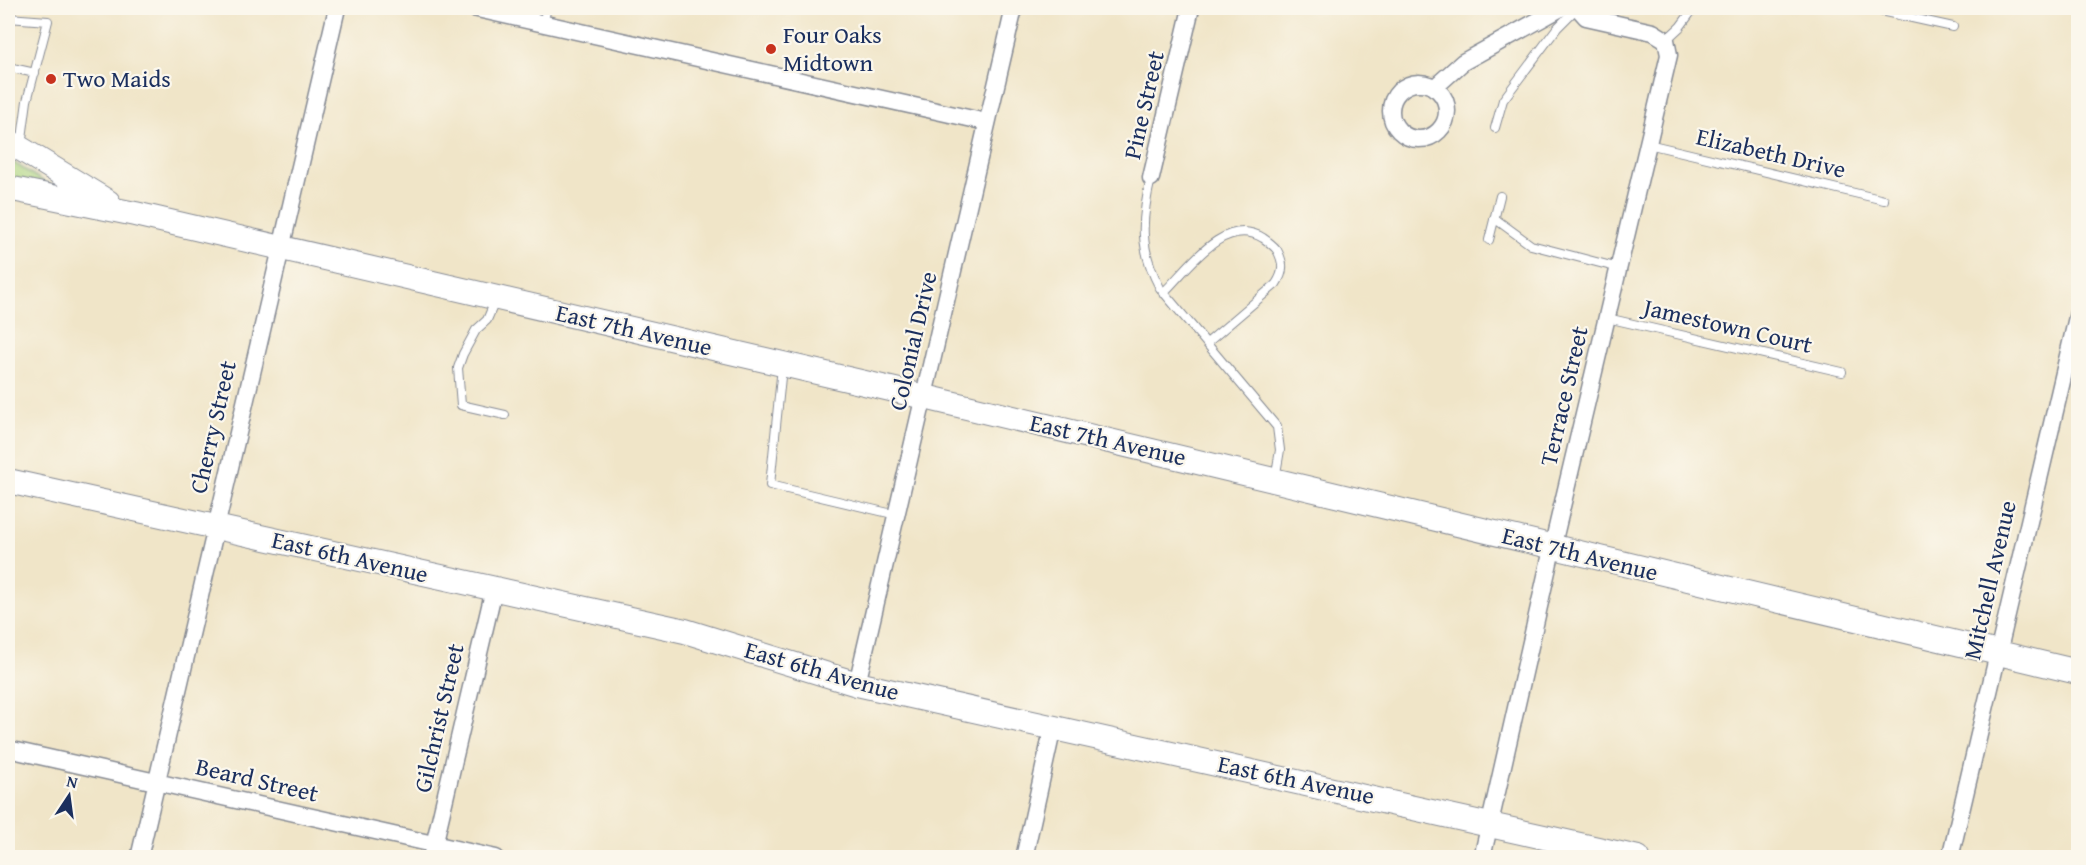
<svg xmlns="http://www.w3.org/2000/svg" width="2086" height="865" viewBox="0 0 2086 865" font-family="'Gentium Book Plus',serif">
	<style>
		.green { fill: #acd47f; stroke: #64826e; stroke-width: 1.5 }
		.lines { fill: none; stroke-linecap: round; stroke-linejoin: round }
		.lane-casing { stroke: #868a93; stroke-width: 10 }
		.street-casing { stroke: #868a93; stroke-width: 19 }
		.secondary-casing { stroke: #868a93; stroke-width: 26 }
		.lane { stroke: #fff; stroke-width: 8 }
		.street { stroke: #fff; stroke-width: 16 }
		.secondary { stroke: #fff; stroke-width: 24 }
		.poi-dot { fill: #c8321e; stroke: #fbf7ec; stroke-width: 2 }
		.labels { text-anchor: middle; stroke-width: 4.5; stroke-linejoin: round; paint-order: stroke }
		.poi-label { font-size: 24px; fill: #1b2f5e; stroke: #fbf7ec; text-anchor: start }
		.street-label { font-size: 24px; fill: #1b2f5e; stroke: #fbf7ec }
	</style>
	<rect width="100%" height="100%" fill="#fbf7ec"/>
	<filter id="ink" filterUnits="userSpaceOnUse"><feTurbulence type="fractalNoise" baseFrequency=".0167" numOctaves="2"/><feDisplacementMap in="SourceGraphic" scale="12" xChannelSelector="R" yChannelSelector="G"/><feConvolveMatrix kernelMatrix="1 2 1 2 8 2 1 2 1" color-interpolation-filters="sRGB"/></filter>
	<filter id="wash" filterUnits="userSpaceOnUse"><feTurbulence type="fractalNoise" baseFrequency=".008" numOctaves="4" result="noise"/><feDisplacementMap in="SourceGraphic" scale="24" xChannelSelector="R" yChannelSelector="G"/><feGaussianBlur stdDeviation="1.35" result="paint"/><feColorMatrix in="noise" values="0 0 0 0 0 0 0 0 0 0 0 0 0 0 0 0 0 1.4 0 .05"/><feComposite in="paint" operator="in"/></filter>
	<g filter="url(#wash)">
		<rect width="100%" height="100%" fill="#f0e5c8"/>
		<path class="green" d="M8,159L60,192L8,180Z"/>
	</g>
	<g filter="url(#ink)">
		<g class="lines">
			<defs>
				<path id="lane" d="M1867,8L1953,27
					M8,18L48,21L27,101L21,146
					M543,23L547,8
					M1666,40L1680,27L1694,8
					M8,67L35,73
					M1495,128L1503,100L1557,28L1577,8
					M1648,144L1884,200
					M1151,178C1141,220 1139,249 1160,288L1277,427L1280,450L1275,479
					M1494,218L1531,245L1619,268
					M1489,240L1500,196
					M1163,293C1188,269 1224,214 1263,238C1269,242 1273,245 1277,250C1284,263 1284,272 1276,284L1207,343
					M496,299L487,320L476,330L463,354L458,368L461,405L505,415
					M1607,318L1842,372
					M782,367L770,485L897,515"/>
				<path id="street" d="M473,8L986,122
					M1391 111a28 28 0 1 1 56 0a28 28 0 1 1-56 0Z
					M1434,88L1463,62L1561,8
					M1151,178L1191,8
					M857,684L1014,8
					M8,749L496,858
					M139,858L337,8
					M431,858L494,589
					M1024,858L1053,727
					M1482,858L1555,536L1669,55L1666,40L1653,32L1586,17L1578,8
					M1950,858L2078,313"/>
				<path id="secondary" d="M8,141L108,202
					M8,188L135,214L925,397L2078,672
					M8,481L685,631L857,684L1638,858"/>
			</defs>
			<use href="#lane" class="lane-casing"/>
			<use href="#street" class="street-casing"/>
			<use href="#secondary" class="secondary-casing"/>
			<use href="#lane" class="lane"/>
			<use href="#street" class="street"/>
			<use href="#secondary" class="secondary"/>
		</g>
	</g>
	<g class="poi-dot">
		<circle cx="771" cy="49" r="6"/>
		<circle cx="51" cy="79" r="6"/>
	</g>
	<g class="labels">
		<g class="poi-label">
			<text x="783" y="43">Four Oaks<tspan x="783" dy="28">Midtown</tspan></text>
			<text x="63" y="87">Two Maids</text>
		</g>
		<g class="street-label">
			<text transform="translate(1144 105) rotate(-77)" y="8">Pine Street</text>
			<text transform="translate(1771 153) rotate(13)" y="8">Elizabeth Drive</text>
			<text transform="translate(1728 326) rotate(13)" y="8">Jamestown Court</text>
			<text transform="translate(634 330) rotate(13)" y="8">East 7th Avenue</text>
			<text transform="translate(913 341) rotate(-77)" y="8">Colonial Drive</text>
			<text transform="translate(1564 396) rotate(-77)" y="8">Terrace Street</text>
			<text transform="translate(213 427) rotate(-77)" y="8">Cherry Street</text>
			<text transform="translate(1108 440) rotate(13)" y="8">East 7th Avenue</text>
			<text transform="translate(1580 554) rotate(14)" y="8">East 7th Avenue</text>
			<text transform="translate(350 557) rotate(13)" y="8">East 6th Avenue</text>
			<text transform="translate(1990 580) rotate(-77)" y="8">Mitchell Avenue</text>
			<text transform="translate(822 671) rotate(16)" y="8">East 6th Avenue</text>
			<text transform="translate(439 718) rotate(-77)" y="8">Gilchrist Street</text>
			<text transform="translate(257 780) rotate(13)" y="8">Beard Street</text>
			<text transform="translate(1296 780) rotate(12)" y="8">East 6th Avenue</text>
		</g>
	</g>
	<rect width="2086" height="865" fill="none" stroke="#fbf7ec" stroke-width="30"/>
	<g transform="translate(69 796) rotate(13)" stroke="#fbf7ec" stroke-width="4.5" paint-order="stroke">
	<path d="M0-4.5L10 22L0 15L-10 22Z" fill="#1b2f5e"/>
	<text y="-9" font-size="16" font-weight="bold" text-anchor="middle" fill="#1b2f5e">N</text>
	</g>
</svg>
